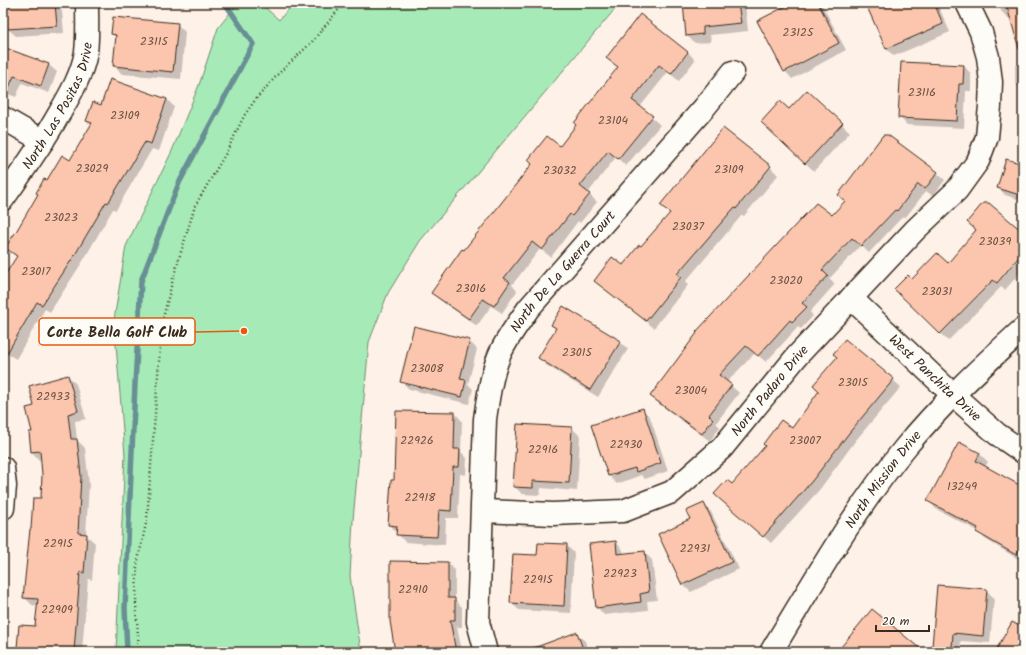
<svg xmlns="http://www.w3.org/2000/svg" width="1026" height="655" viewBox="0 0 1026 655" font-family="Kalam,sans-serif">
	<style>
		.green { fill: #a6ebb7; stroke: #708a6a }
		.shadow { fill: #0003 }
		.lines { fill: none; stroke-linecap: round; stroke-linejoin: round }
		.stream { stroke: #678f94; stroke-width: 5.5 }
		.building { fill: #fbc6ad; stroke: #3b2a1e }
		.minor-casing { stroke: #3b2a1e; stroke-width: 25 }
		.path { stroke: #3b2a1e; stroke-width: 2.5; stroke-dasharray: 1 3; stroke-linecap: butt }
		.minor { stroke: #fdfcf7; stroke-width: 22 }
		.labels { text-anchor: middle; stroke-width: 3; stroke-linejoin: round; paint-order: stroke }
		.number-label { font-size: 12px; fill: #6b5142 }
		.street-label { font-size: 14px; fill: #3b2a1e; stroke: #fdfcf7 }
		.leader { fill: none; stroke: #e8590c; stroke-width: 1.5 }
		.callout-dot { fill: #e8590c; stroke: #fdfcf7; stroke-width: 1.5 }
		.callout { fill: #fdfcf7; stroke: #e8590c; stroke-width: 1.5 }
		.callout-label { font-size: 15px; text-anchor: middle; font-weight: bold; fill: #3b2a1e }
	</style>
	<rect width="100%" height="100%" fill="#fdf1e8"/>
	<filter id="ink" filterUnits="userSpaceOnUse"><feTurbulence type="fractalNoise" baseFrequency=".025" numOctaves="2"/><feDisplacementMap in="SourceGraphic" scale="8" xChannelSelector="R" yChannelSelector="G"/><feConvolveMatrix kernelMatrix="1 2 1 2 8 2 1 2 1" color-interpolation-filters="sRGB"/></filter>
	<g filter="url(#ink)">
		<path class="green" d="M238,3H260L279,20L294,3H620L420,241L388,293L369,342L353,520L350,576L361,652H116L125,455L114,320L126,246L172,151L199,85L218,28Z"/>
		<path class="shadow" d="M6,3H55L62,11L64,33L16,36L8,29Z
			M684,3H745L748,31L710,35L711,42L695,43L687,36Z
			M794,3H821L846,50L792,79L785,71Z
			M872,3H937L950,32L894,56L886,49Z
			M999,3H1023V49L1019,45L1011,18L1009,19L1001,11Z
			M640,15L688,52L695,60L679,81L668,72L640,107L660,125L626,166L616,157L588,193L597,202L580,223L578,221L551,257L540,249L512,285L517,291L502,313L491,306L477,326L440,300L432,293L464,251L560,147L619,68L608,57Z
			M177,24L185,32L181,79L122,74L114,66L117,38L112,34Z
			M3,48L49,65L57,72L49,93L22,83L16,97L3,92Z
			M1015,65H1023V123L1021,121L1022,90L1015,83Z
			M964,66L971,74V91H966L964,128L907,125L899,117Z
			M807,91L850,132L814,171L770,130Z
			M167,99L174,107L159,151L152,149L116,210L113,209L83,261L50,312L45,309L16,359L3,351V280L17,257L6,248L48,182L70,161L92,125L87,121L102,106Z
			M1023,158V201L1005,195L998,187L1021,165Z
			M770,167L778,175L744,216L742,215L685,282L688,285L654,328L603,288L595,281L623,267L671,213Z
			M937,173L945,180L933,196L926,191L905,218L903,216L869,253L861,245L829,279L835,284L810,312L813,316L801,329L798,327L766,362L755,353L727,382L739,393L716,423L720,427L710,441L659,404L652,396L832,217Z
			M986,202L1023,233V269L1005,290L1001,287L948,341L895,289L948,264L977,230L969,222Z
			M552,325L620,342L628,349L598,397L546,365L539,358L556,329Z
			M469,341L477,349L468,384L473,389L469,404L409,389L401,381Z
			M68,376L76,384L86,419L75,421L77,440L85,448L89,484L86,535L95,543L92,580L88,579L82,652H23L18,647L36,627L38,606L32,605L24,597L42,499L43,474L41,459L39,460L32,452L36,407Z
			M893,380L901,387L856,440L820,489L771,543L716,494Z
			M642,409L650,417L668,471L645,479L641,475L617,484L609,476L592,426Z
			M455,413L462,421L461,452L467,458L466,475L460,474L458,518H446L445,545L405,542L389,525L395,481Z
			M518,425L572,428L580,436L577,491L541,488L540,495L522,494L514,486Z
			M959,443L980,454L988,462L985,467L1023,489V562L985,539L978,531L936,509L929,501Z
			M704,504L711,512L739,569L691,592L683,585L659,534L691,519Z
			M616,542L623,550L624,555L644,552L652,560L657,600L647,601L648,610L604,615L597,607Z
			M566,545L574,553L571,613L519,610L511,603Z
			M447,563L455,570V600L462,607V627H457L462,652H396Z
			M986,590L994,598L990,643L961,641L960,652H939L933,646Z
			M577,634L585,641L589,652H526Z"/>
		<g class="lines">
			<path class="stream" d="M127,652L125,608L135,384L141,281L179,183L253,44L225,3"/>
		</g>
		<path class="building" d="M5,3H55L57,26L7,29Z
			M683,3H738L741,23L703,27V34L686,36Z
			M792,3H818L839,43L784,72L757,21Z
			M880,3H934L943,24L886,49L868,9Z
			M1006,3H1023V48L1019,49Z
			M640,14L688,52L671,74L659,65L632,100L653,116L618,159L608,151L580,186L590,194L572,216L570,214L542,250L532,242L504,278L510,282L494,306L483,299L469,319L431,293L462,249L464,250L532,164L528,160L547,136L560,146L576,125L574,123L618,67L606,58Z
			M113,17L178,23L173,72L113,66L116,35L111,34Z
			M3,47L49,64L41,86L14,76L3,101Z
			M901,62L964,65L963,84H959L957,121L898,118Z
			M110,79L167,99L151,144L145,142L108,203L106,202L76,253L42,305L37,302L3,360V278L17,256L5,248L17,230L38,194L36,193L44,179L47,180L62,155L70,160L92,123L86,121L93,102L101,105Z
			M807,90L843,123L805,164L761,122L780,101L789,109Z
			M723,128L771,166L736,209L734,208L677,274L681,277L646,321L594,281L612,257L623,265L639,245L641,246L670,213L660,205Z
			M883,135H888L938,172L925,189L918,184L897,211L895,210L861,246L852,238L822,270L828,276L802,303L807,307L792,322L790,320L758,356L746,346L719,375L732,385L709,415L713,419L702,434L650,396L697,333L696,332L816,203L832,215L845,201L838,195Z
			M1006,159L1023,164V196L997,188Z
			M983,203H989L1023,232V252L997,283L993,280L940,334L894,289L908,275L912,279L937,253L948,263L976,230L967,222Z
			M563,306L621,341L590,390L576,381L575,379V381L538,358L556,328L551,325Z
			M414,326L470,340L460,379L466,380L462,397L400,382Z
			M845,339L894,379L849,433L812,481L763,537L714,494L727,480L732,484L765,446L763,444L781,420L792,428L819,391L813,385L837,357L833,354Z
			M68,375L78,411L68,414L71,439H77L81,476L78,533L87,534L84,573L80,572L74,652H43V650L17,648L19,625L35,626L38,599L23,598L30,529H31L33,498H41L42,474L40,451L31,452L29,432H32L26,408L34,406L29,386Z
			M643,408L661,463L636,472L635,468L608,476L591,425Z
			M396,411L455,412L454,449H460L459,467H453L451,511L439,510L437,537L396,535L397,526L388,525L391,480H394Z
			M517,424L572,427L569,483L533,481V488L513,487Z
			M959,442L980,453L976,461L1023,487V543L1016,555L976,532L978,528L927,501Z
			M704,503L732,562L682,585L658,534L690,519L686,511Z
			M616,541L617,554L645,551L649,592L640,594L641,602L596,608L589,544Z
			M538,543L567,544L564,606L510,603L513,554L537,555Z
			M390,561L448,562V598H455V620H450L456,652H395L390,621Z
			M937,585L987,589L983,636L953,633L952,648L932,647Z
			M872,609L924,652H837Z
			M1012,622L1023,628V652H995Z
			M577,632L584,652H528V650Z"/>
		<g class="lines">
			<defs>
				<g id="minor">
					<path d="M3,118L43,141"/>
					<path id="s1" d="M3,199C23,171 42,144 59,114C70,95 82,75 86,52C88,36 87,19 87,3"/>
					<path id="s2" d="M851,298L952,394L997,434L1023,452"/>
					<path d="M3,468L5,486L3,508"/>
					<path id="s3" d="M483,511L553,514L623,511L672,492L722,448L797,356L915,230L957,190L978,161L987,137L990,106L991,82L988,57L981,32L967,3"/>
					<path id="s4" d="M486,652L478,622L485,419C488,398 491,376 499,356C506,339 518,324 528,309L704,108L733,72"/>
					<path id="s5" d="M771,652C813,583 853,512 904,449C940,405 981,367 1023,329"/>
				</g>
			</defs>
			<use href="#minor" class="minor-casing"/>
			<path class="path" d="M139,652L136,604L137,565L147,519L162,322L174,275L195,206L226,153L244,116L255,100L281,71L311,43L344,3"/>
			<use href="#minor" class="minor"/>
		</g>
	</g>
	<g class="labels">
		<g class="number-label">
			<text x="798" y="36">23125</text>
			<text x="154" y="45">23115</text>
			<text x="922" y="96">23116</text>
			<text x="125" y="119">23109</text>
			<text x="613" y="124">23104</text>
			<text x="92" y="172">23029</text>
			<text x="729" y="173">23109</text>
			<text x="560" y="174">23032</text>
			<text x="61" y="221">23023</text>
			<text x="688" y="230">23037</text>
			<text x="995" y="245">23039</text>
			<text x="36" y="275">23017</text>
			<text x="786" y="284">23020</text>
			<text x="471" y="292">23016</text>
			<text x="937" y="295">23031</text>
			<text x="577" y="356">23015</text>
			<text x="427" y="372">23008</text>
			<text x="853" y="386">23015</text>
			<text x="691" y="394">23004</text>
			<text x="53" y="400">22933</text>
			<text x="417" y="444">22926</text>
			<text x="805" y="444">23007</text>
			<text x="626" y="448">22930</text>
			<text x="543" y="453">22916</text>
			<text x="962" y="490">13249</text>
			<text x="420" y="501">22918</text>
			<text x="58" y="547">22915</text>
			<text x="695" y="552">22931</text>
			<text x="620" y="577">22923</text>
			<text x="538" y="583">22915</text>
			<text x="413" y="593">22910</text>
			<text x="57" y="613">22909</text>
		</g>
		<g class="street-label">
			<text dy="5" stroke="none"><textPath href="#s1" startOffset="109">North Las Positas Drive</textPath></text>
			<text dy="5" stroke="none"><textPath href="#s4" startOffset="405">North De La Guerra Court</textPath></text>
			<text dy="5" stroke="none"><textPath href="#s2" startOffset="116">West Panchita Drive</textPath></text>
			<text dy="5" stroke="none"><textPath href="#s3" startOffset="334">North Padaro Drive</textPath></text>
			<text dy="5" stroke="none"><textPath href="#s5" startOffset="206">North Mission Drive</textPath></text>
		</g>
	</g>
	<path class="leader" d="M244 331L195 332"/>
	<circle class="callout-dot" cx="244" cy="331" r="4"/>
	<rect class="callout" x="39" y="318" width="156" height="27" rx="4"/>
	<g class="callout-label">
		<text x="117" y="337">Corte Bella Golf Club</text>
	</g>
	<rect width="1026" height="655" fill="none" stroke="#fdfcf7" stroke-width="16"/>
	<rect x="8" y="8" width="1010" height="639" fill="none" stroke="#3b2a1e" stroke-width="1.5" filter="url(#ink)"/>
	<path d="M876 625v6h53v-6" fill="none" stroke="#3b2a1e" stroke-width="2"/>
	<text x="882" y="625" font-size="12" fill="#3b2a1e" stroke="#fdfcf7" stroke-width="3" paint-order="stroke">20 m</text>
</svg>
